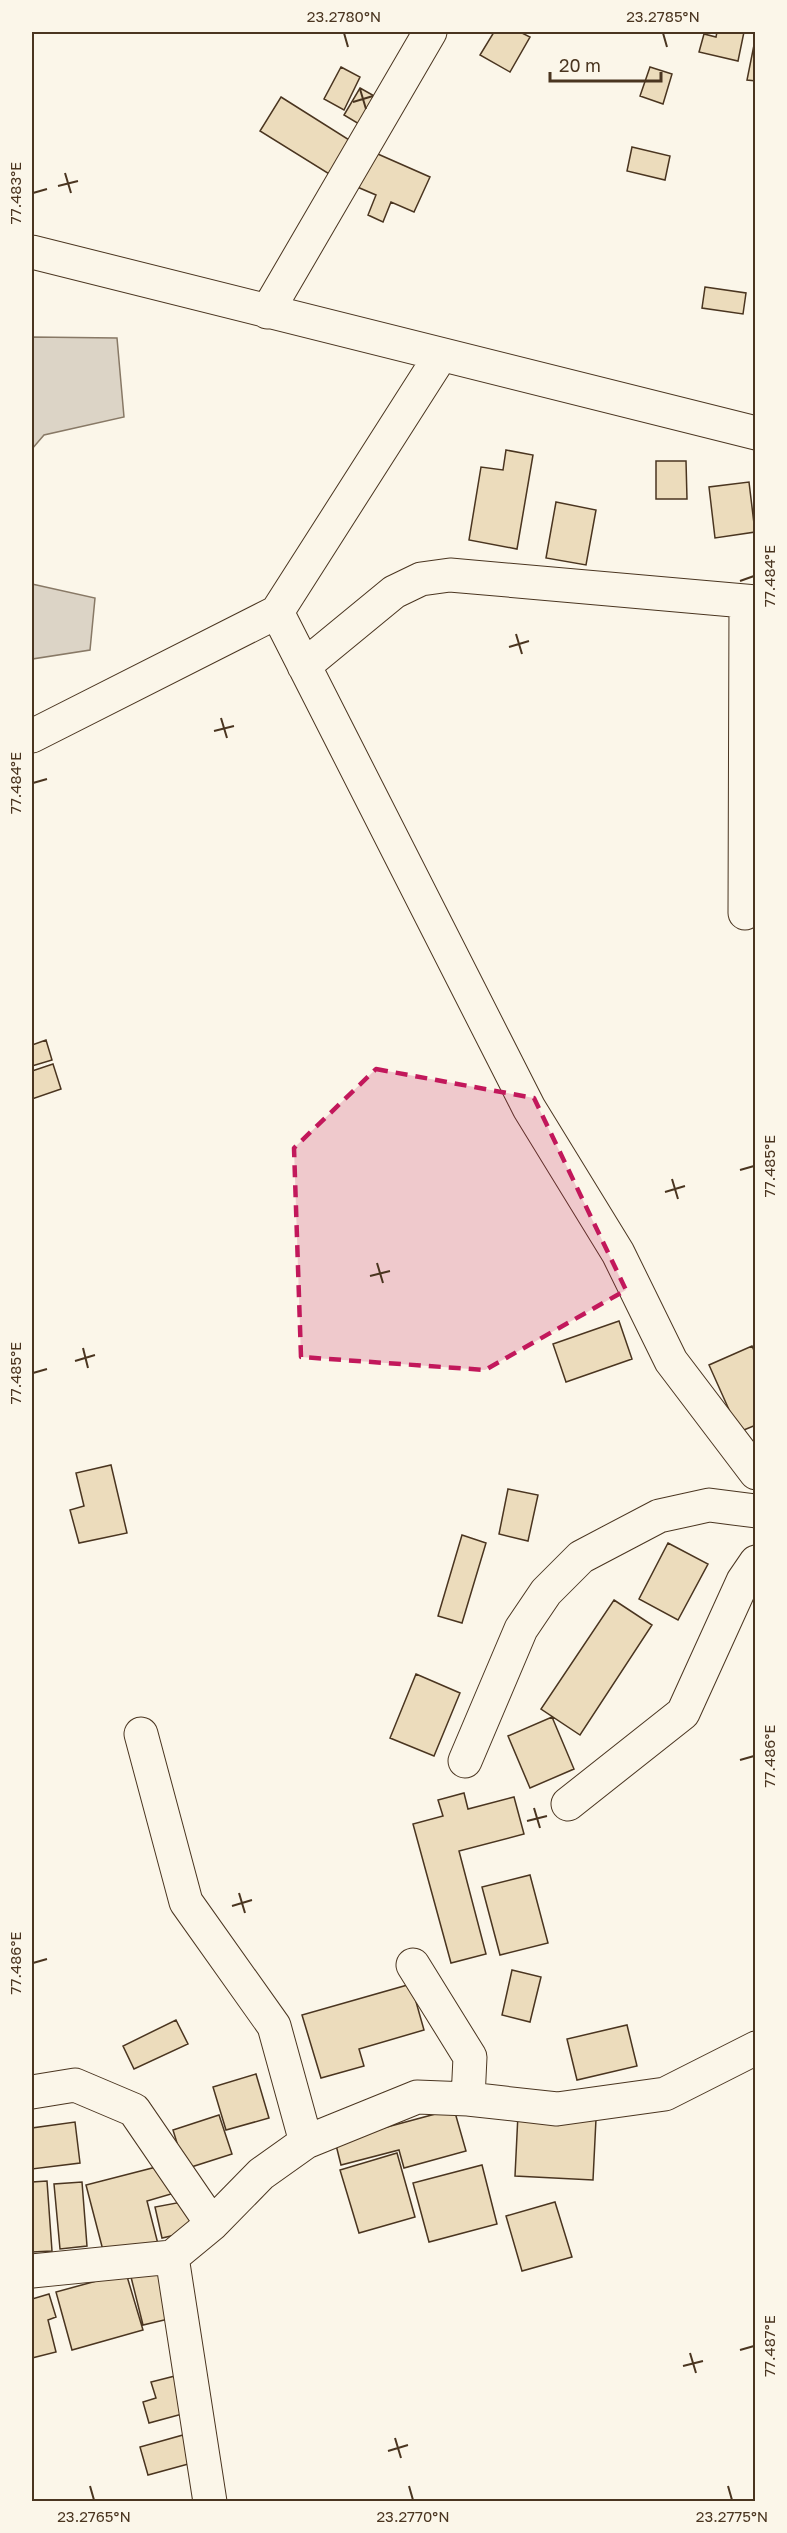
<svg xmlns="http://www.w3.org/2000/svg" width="787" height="2533" viewBox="0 0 787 2533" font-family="'Golos Text',sans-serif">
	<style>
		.water { fill: #dcd4c6; stroke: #887966; stroke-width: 1.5 }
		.building { fill: #ecdcbc; stroke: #4a3520; stroke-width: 1.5 }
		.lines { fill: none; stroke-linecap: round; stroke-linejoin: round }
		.street-casing { stroke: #4a3520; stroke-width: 35 }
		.street { stroke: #fbf6e9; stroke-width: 33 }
		.marked { fill: #c2185b; fill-opacity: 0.2; stroke: #c2185b; stroke-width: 4.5; stroke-dasharray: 12 8; stroke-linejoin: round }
		.ticks { fill: none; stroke: #4a3520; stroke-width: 2 }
		.neatline { fill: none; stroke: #4a3520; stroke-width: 2 }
		.ticks-label { font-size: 15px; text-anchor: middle; fill: #4a3520 }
	</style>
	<rect width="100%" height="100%" fill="#fbf6e9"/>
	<path class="water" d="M32,337L117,338L124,417L44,435L32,449Z
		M32,584L95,598L90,650L32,659Z"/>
	<path class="building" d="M494,32H520L530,37L510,72L480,55Z
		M717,32H744L738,61L699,52L704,34L716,37Z
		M756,35V81L747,80Z
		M341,67L360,77L344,110L324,99Z
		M650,67L672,74L663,104L640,96Z
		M360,88L385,102L369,130L344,115Z
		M281,97L354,143L334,177L260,131Z
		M632,147L670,156L665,180L627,171Z
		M371,151L430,177L414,212L391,202L383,222L368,215L376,195L355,186Z
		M705,287L746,293L743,314L702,308Z
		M506,450L533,455L517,549L469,540L481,467L503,470Z
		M656,461H686L687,499H656Z
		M749,482L755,532L715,538L709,487Z
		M556,502L596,510L586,565L546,558Z
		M46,1040L52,1060L32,1066V1045Z
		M53,1064L61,1089L32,1099V1071Z
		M619,1321L632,1359L566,1382L553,1344Z
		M752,1346L756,1355V1425L739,1432L709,1365Z
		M111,1465L127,1533L79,1543L70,1510L84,1506L76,1473Z
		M508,1489L538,1495L528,1541L499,1534Z
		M462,1535L486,1543L462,1623L438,1616Z
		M668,1543L708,1564L678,1620L639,1599Z
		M614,1600L652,1625L580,1735L541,1709Z
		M416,1674L460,1693L434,1756L390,1738Z
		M552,1717L574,1769L530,1788L508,1736Z
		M464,1793L468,1809L514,1797L524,1834L459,1851L486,1954L451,1963L413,1824L443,1816L438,1800Z
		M530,1875L548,1943L500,1955L482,1887Z
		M512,1970L541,1977L530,2022L502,2015Z
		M411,1984L424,2030L359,2049L364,2066L321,2078L302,2015Z
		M176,2020L188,2044L134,2069L123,2046Z
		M627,2025L637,2066L577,2080L567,2039Z
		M256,2074L269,2118L226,2130L213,2087Z
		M454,2109L466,2151L404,2168L399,2150L341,2165L335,2141Z
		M518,2114L596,2119L593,2180L515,2176Z
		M219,2115L232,2154L185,2169L173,2130Z
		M75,2122L80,2163L32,2169V2128Z
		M397,2153L415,2217L359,2233L340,2170Z
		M164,2165L171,2194L147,2201L158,2244L105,2258L86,2185Z
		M482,2165L497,2224L429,2242L413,2183Z
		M47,2181L52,2251L32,2252V2182Z
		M82,2182L87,2246L60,2249L54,2184Z
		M187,2201L193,2231L162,2238L155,2207Z
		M555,2202L572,2257L522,2271L506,2216Z
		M165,2268L177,2317L143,2325L131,2277Z
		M126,2273L143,2330L72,2350L56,2292Z
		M49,2294L56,2317L48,2320L56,2352L32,2358V2299Z
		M175,2376L186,2413L149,2423L143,2402L156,2398L151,2382Z
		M183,2435L192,2463L148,2475L140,2447Z"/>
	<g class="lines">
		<defs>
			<path id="street" d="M32,252L756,433
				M267,312L430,32
				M277,612L529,1108L618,1253L671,1361L756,1473
				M304,666L394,592L421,579L450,575L756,602
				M32,736L277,612L441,355
				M745,913L746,602
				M141,1734L186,1902L274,2026L306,2142
				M465,1761L521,1629L546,1592L581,1557L659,1516L709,1505L756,1511
				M568,1804L683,1713L743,1581L756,1562
				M413,1965L470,2057L468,2099
				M32,2092L75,2085L134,2110L212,2224
				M172,2257L210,2502
				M32,2271L172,2257L212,2224L261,2174L306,2142L417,2097L468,2099L557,2109L665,2094L756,2048"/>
		</defs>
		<use href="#street" class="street-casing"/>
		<use href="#street" class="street"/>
	</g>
	<path class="marked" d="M376,1069L534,1098L626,1290L485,1370L301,1357L294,1148Z"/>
	<path class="ticks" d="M344,33L348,47M663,33L667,47M360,89L366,109M353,102L373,96M65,173L71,193M58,186L78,181M33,193L47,189M740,581L754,576M516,634L522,654M509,647L529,641M221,718L227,738M214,731L234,726M33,783L47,779M740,1170L754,1166M672,1179L678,1199M665,1192L685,1186M377,1263L383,1283M370,1276L390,1271M83,1348L88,1368M75,1361L95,1355M33,1373L47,1369M740,1760L754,1756M534,1808L540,1828M527,1821L547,1816M239,1893L245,1913M232,1906L252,1900M33,1963L47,1959M740,2350L754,2346M690,2353L696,2373M683,2366L703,2361M395,2438L401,2458M388,2451L408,2445M90,2486L94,2500M409,2486L413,2500M728,2486L732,2500"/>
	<rect width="787" height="2533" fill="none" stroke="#fbf6e9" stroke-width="66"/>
	<path d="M550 72v9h111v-9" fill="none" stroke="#4a3520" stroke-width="3"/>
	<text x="559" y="72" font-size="18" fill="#4a3520" stroke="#fbf6e9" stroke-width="4.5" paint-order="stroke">20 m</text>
	<rect x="33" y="33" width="721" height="2467" class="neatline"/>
	<g class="ticks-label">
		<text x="344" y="22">23.2780°N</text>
		<text x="663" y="22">23.2785°N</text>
		<text transform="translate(16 193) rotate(-90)" y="5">77.483°E</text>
		<text transform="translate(770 576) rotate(-90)" y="5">77.484°E</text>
		<text transform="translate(16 783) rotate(-90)" y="5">77.484°E</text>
		<text transform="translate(770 1166) rotate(-90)" y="5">77.485°E</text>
		<text transform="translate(16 1373) rotate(-90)" y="5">77.485°E</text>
		<text transform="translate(770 1756) rotate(-90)" y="5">77.486°E</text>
		<text transform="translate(16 1963) rotate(-90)" y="5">77.486°E</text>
		<text transform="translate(770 2346) rotate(-90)" y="5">77.487°E</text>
		<text x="94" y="2522">23.2765°N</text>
		<text x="413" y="2522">23.2770°N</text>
		<text x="732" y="2522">23.2775°N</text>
	</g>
</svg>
